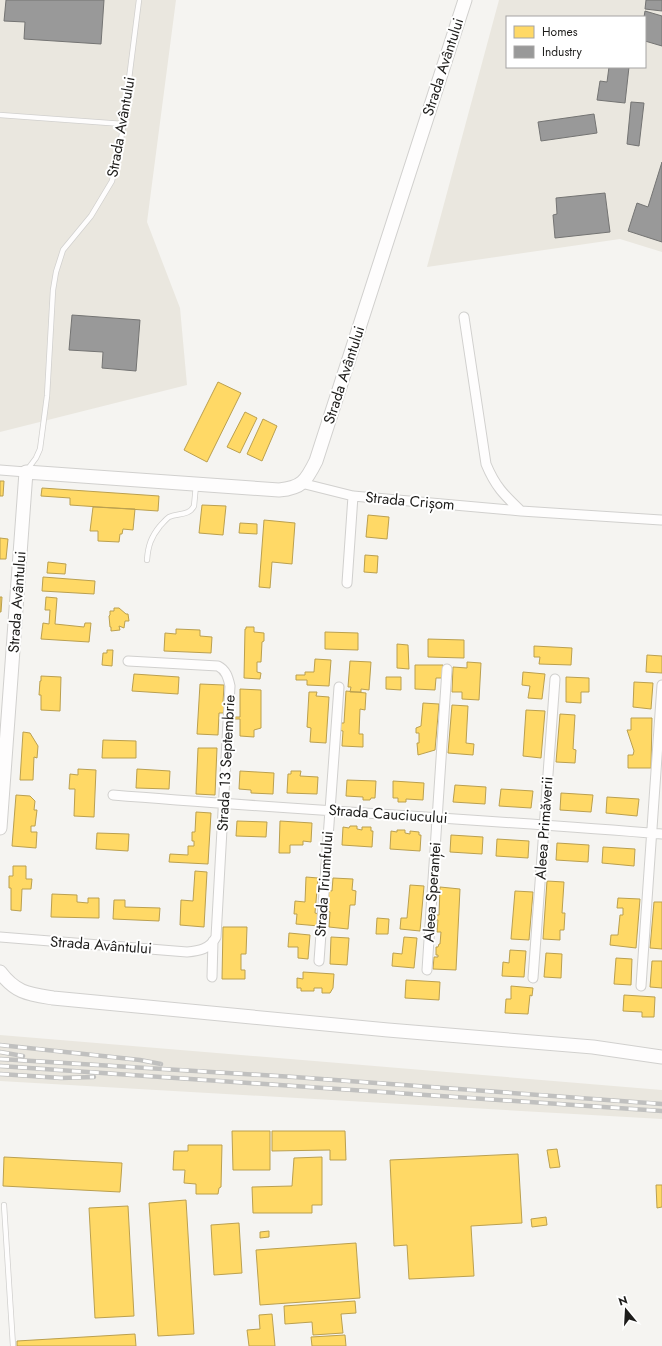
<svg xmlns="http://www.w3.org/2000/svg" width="662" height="1346" viewBox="0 0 662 1346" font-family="Jost,sans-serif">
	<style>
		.built { fill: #eae7df; fill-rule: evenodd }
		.homes { fill: #ffd966; stroke: #bba04f }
		.industry { fill: #999; stroke: #747473 }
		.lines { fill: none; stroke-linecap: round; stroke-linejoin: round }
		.lane-casing { stroke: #d1d0ce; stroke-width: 6 }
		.street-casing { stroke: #d1d0ce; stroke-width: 11 }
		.secondary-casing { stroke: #d1d0ce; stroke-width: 15 }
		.lane { stroke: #fefdfd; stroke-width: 4.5 }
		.street { stroke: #fefdfd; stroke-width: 9 }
		.secondary { stroke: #fefdfd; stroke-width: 13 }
		.rail-casing { stroke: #c0c0bf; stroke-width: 4.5 }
		.rail { stroke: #fff; stroke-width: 3; stroke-dasharray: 9; stroke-linecap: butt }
		.labels { text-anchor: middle; stroke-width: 4; stroke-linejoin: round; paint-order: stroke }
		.street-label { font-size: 15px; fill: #1d1c1a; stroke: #fff }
	</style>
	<rect width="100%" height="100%" fill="#f5f4f1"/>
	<path class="built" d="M0,0H176L147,222L180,308L187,385L0,432Z
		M499,0H662V252L620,239L427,267ZM507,17H645V67H507Z
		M0,1035L662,1090V1119L0,1081Z"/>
	<path class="homes" d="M218,382L241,393L207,462L184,450Z
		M245,412L257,418L240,453L227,447Z
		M263,419L277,426L262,461L247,454Z
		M0,481H4L3,496H0Z
		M42,488L159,496L158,511L70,505V498L41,496Z
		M202,505L226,506L223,535L199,533Z
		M93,507L135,509L133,530L123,529L122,534H120L119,542L98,541V531H90Z
		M368,515L389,517L387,539L366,537Z
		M264,520L295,523L292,564L272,562L270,588L259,587Z
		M240,523L257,524V534L239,533Z
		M0,538L8,539L6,559H0Z
		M365,555L378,556L377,573L364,572Z
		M48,562L66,564L65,574L47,573Z
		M43,577L95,581L94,594L42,591Z
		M0,597H2L1,612H0Z
		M46,597L57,598L55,624L84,627L85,623H91L89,642L41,639L43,623L49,624L50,610H45Z
		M114,608H119L126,614H128L129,621H125L124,628L119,626L120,630L111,631V627H110L109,616L110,615V611H114Z
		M246,627H254V632L264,633V641L262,642L261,662H257V672L261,673L260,679L244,678L245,629H246Z
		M176,629L200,630V636L212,637L211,653L164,651L165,633L176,634Z
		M325,632L358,633V650L325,649Z
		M428,639L464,640V658L428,657Z
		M397,644L408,645L409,669L397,668Z
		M534,646L572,648L571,665L539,664L540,657H534Z
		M107,650H113L112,666L102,665L103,653H107Z
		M647,655L662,656V673L646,672Z
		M315,659L331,660L329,686L307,685V680H296V675H305V672H314Z
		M350,661L371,662L369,690L361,689V692H350L351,687H348Z
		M467,662L481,663L479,700L462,699V692H452L453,667L467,668Z
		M415,665H443V678H436L435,690L415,689Z
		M523,672L545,674L542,699L528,698L530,686L522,685Z
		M134,674L179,677L178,694L132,691Z
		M41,676L61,677L60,711L41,710V695H39L40,681H41Z
		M386,677H401V690L386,689Z
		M566,677L589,678V692H581V703L566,702Z
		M634,682L653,683L651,709L633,707Z
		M200,684L224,685L223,703H225V713H219L218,735L197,734Z
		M240,689L261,690V728L254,730V737L240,736V719H235V717H240Z
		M346,691L366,693L365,710L360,709L359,734H363V747L342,746L343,731L338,730L339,723H344Z
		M309,692H317L316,696L329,697L326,743L310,742L311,728L307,727Z
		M423,703L439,704L435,750L418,755L417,743H419V733H416V728L421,726Z
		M452,705L468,706L466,743L474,744L473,755L448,753Z
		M526,710L545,711L541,758L523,756Z
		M560,714L575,715L573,749L576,750L575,763L556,762Z
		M631,718H652L651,768H628V755H633L634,751L627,730H631Z
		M23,732L30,733L38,746L37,758L34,757L33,780H20Z
		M103,740L136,741V758H102Z
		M198,748H217L215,795L196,794Z
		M78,769L96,770L94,817L74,816L75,789H69L70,774L78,775Z
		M137,769L170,771L169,789L136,788Z
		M240,771L274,773L273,794L251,793V790L239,789Z
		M291,771H301L300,776L318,777L317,794L287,793L288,774H291Z
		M347,780L376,781L375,798H371L370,800H363V797L346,796Z
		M393,781L424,783L423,800L406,799V802H398V798H393Z
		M455,785L486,787L485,804L453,802Z
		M501,789L533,791L531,808L499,806Z
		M561,793L593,795L591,812L560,810Z
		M16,795L30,796L35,801L34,810H37L35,826H31V832H37L36,848L12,846Z
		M607,797L639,799L637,816L606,813Z
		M196,812L211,813L208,864L169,862L170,854L188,855V846H194V841H192V832H195Z
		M237,821L267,822L266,837L236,836Z
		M280,821L312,823L311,842L303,841V845H290V853H279Z
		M350,826H357V829L362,830V827H371V831H373L372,847L342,845L343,827L349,828Z
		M397,830H405V833L410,834V831L419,832V835H421L420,851L390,849L391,831L397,832Z
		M97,833L129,834L128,851L96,849Z
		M451,835L483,837L482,854L450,852Z
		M497,839L529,841L528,858L496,856Z
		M557,843L589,845L588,862L556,860Z
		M603,847L635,849L634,866L602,863Z
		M13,866H26V879H32L31,889H22L21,911L11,910V888H9V876H13Z
		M195,871L207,872L204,927L180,925L181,900L193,901Z
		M306,877L318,878L315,913L319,914V926L296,924L297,914H294L295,901L305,902Z
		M333,878L353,879L352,890L356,891L355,905H350L348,929L329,927L330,912L326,911L327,890L332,891Z
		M547,881L564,882L562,913H565L564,930H560V940L543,939Z
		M410,885L424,886L420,931L400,929L401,918H407Z
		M440,887L460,889L456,970L433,969L434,957H438V955H436V947H438L439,944H440L441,932H437L438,920H434V915H439Z
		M515,891L533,892L529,940L511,939Z
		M52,894L77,895V902L88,903V898H99V918L51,917Z
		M618,898L640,899L636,948L610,945L611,935H618L620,915H623V908H617Z
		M114,900H125V907L160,908L159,921L113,919Z
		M654,902H662V949L650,948Z
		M377,918L389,919L388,934H376Z
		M223,927H247L246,954H241V970H245V979H222Z
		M289,933L310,935L308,959L298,958V947H288Z
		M331,937L349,938L347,965L330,964Z
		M404,937L417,938L414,968L392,966L393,953L402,954Z
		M510,950L526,951L524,977L502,976L503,962L509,963Z
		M546,953L562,954L561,978L544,977Z
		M616,958L632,959L631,985L614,984Z
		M652,961H662V988L650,987Z
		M303,972L334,974L333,988L330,993H322V988H314V991H301V988H297V978L303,979Z
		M406,980L440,982L439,1000L405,998Z
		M511,986L533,988L532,996L530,995L528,1014L505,1013L506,999H511Z
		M624,995L655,997L654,1017H642V1012L623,1011Z
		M232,1131H270V1170H233Z
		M272,1131H345L346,1160H330V1150L272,1151Z
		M188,1145H222L221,1187L219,1188L218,1194H196V1184L184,1183L185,1170H173L174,1151H188Z
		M557,1149L560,1167L550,1168L547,1150Z
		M518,1154L522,1223L471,1226L474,1276L409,1279L407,1245L394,1246L390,1160Z
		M4,1157L122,1163L120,1192L3,1186Z
		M322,1157V1205H312V1213H253L252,1187L292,1186L294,1158Z
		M656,1185H662V1207L657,1208Z
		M186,1200L194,1334L158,1336L149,1203Z
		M128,1206L134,1316L95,1318L89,1208Z
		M546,1217L547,1225L532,1227L531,1219Z
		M239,1223L242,1273L214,1275L211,1225Z
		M269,1231V1237L260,1238V1232Z
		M356,1243L360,1298L260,1305L256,1250Z
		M355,1301L356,1313L341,1314L343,1333L313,1335L312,1322L285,1324L284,1306Z
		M272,1314L275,1346H249L247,1330L260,1329L259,1315Z
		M135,1334L136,1346H17V1341Z
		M345,1335L346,1346H312L311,1337Z"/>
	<path class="industry" d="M6,0H104L101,44L24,39L25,22L4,21Z
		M646,0H662V11L645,9Z
		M645,11L662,16V46L645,41V17H644Z
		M609,67H629L625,103L597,100L600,81L607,82Z
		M631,102L644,103L639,146L627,144Z
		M594,114L597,133L541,141L538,122Z
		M662,162V242L628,231L637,203L648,207Z
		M605,193L610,232L555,238L553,215L557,214L556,198Z
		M72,315L140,320L136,371L102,368L103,352L69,350Z"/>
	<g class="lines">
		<defs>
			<path id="lane" d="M0,115L123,124
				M27,470L36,458L40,449L47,396L53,290L56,272L63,250L91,216L112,181L122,134L139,0
				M147,560C148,546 151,537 160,526C163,523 166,519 169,517C178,513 189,516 194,506L196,485
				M4,1205L13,1346"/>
			<path id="street" d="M464,317L486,464C495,486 504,495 521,511
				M0,470L26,472
				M301,483L353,496L521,511L661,520
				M347,583L353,496
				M113,795C296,810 479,819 662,834
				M0,937L187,952C199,951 210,949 216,937L230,686C228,677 226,670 218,666L128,661
				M319,961L339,687
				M427,970L447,669
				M212,977L213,941
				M533,978L555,679
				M641,986L662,685"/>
			<path id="secondary" d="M0,828L26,472L279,490C302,488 306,481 316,461L465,0
				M0,972C16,993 28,994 53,998L388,1030L593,1047L662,1057"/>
		</defs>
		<use href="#lane" class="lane-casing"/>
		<use href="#street" class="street-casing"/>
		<use href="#secondary" class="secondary-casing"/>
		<use href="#lane" class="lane"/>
		<use href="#street" class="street"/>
		<use href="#secondary" class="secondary"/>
		<defs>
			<path id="rail" d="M0,1045L140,1060L161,1064
				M0,1052L23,1056
				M0,1059L294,1077L662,1104
				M0,1066L662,1111
				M0,1074L61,1078L94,1077"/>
		</defs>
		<use href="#rail" class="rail-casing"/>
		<use href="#rail" class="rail"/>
	</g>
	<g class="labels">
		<g class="street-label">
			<text transform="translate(443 67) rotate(-72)" y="5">Strada Avântului</text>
			<text transform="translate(121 127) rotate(-80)" y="5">Strada Avântului</text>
			<text transform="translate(344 375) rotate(-72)" y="5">Strada Avântului</text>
			<text transform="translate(410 501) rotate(5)" y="5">Strada Crișom</text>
			<text transform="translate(17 602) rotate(-86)" y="5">Strada Avântului</text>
			<text transform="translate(226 763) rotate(-87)" y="5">Strada 13 Septembrie</text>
			<text transform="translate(388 814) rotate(4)" y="5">Strada Cauciucului</text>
			<text transform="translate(544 828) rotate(-86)" y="5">Aleea Primăverii</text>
			<text transform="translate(324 884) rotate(-86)" y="5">Strada Triumfului</text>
			<text transform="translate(432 892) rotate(-86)" y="5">Aleea Speranței</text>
			<text transform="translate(101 945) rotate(4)" y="5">Strada Avântului</text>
		</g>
	</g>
	<rect x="506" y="16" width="140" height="52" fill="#ffffff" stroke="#a5a4a3"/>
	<rect x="514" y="26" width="20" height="12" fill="#ffd966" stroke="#a5a4a3"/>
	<text x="542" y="36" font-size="12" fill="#1d1c1a">Homes</text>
	<rect x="514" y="46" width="20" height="12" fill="#999999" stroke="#a5a4a3"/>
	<text x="542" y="56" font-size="12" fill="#1d1c1a">Industry</text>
	<g transform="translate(626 1310) rotate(342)" stroke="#ffffff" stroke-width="3" paint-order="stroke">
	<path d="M0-3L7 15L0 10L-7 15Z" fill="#1d1c1a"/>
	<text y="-6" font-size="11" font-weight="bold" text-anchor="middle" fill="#1d1c1a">N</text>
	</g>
</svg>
